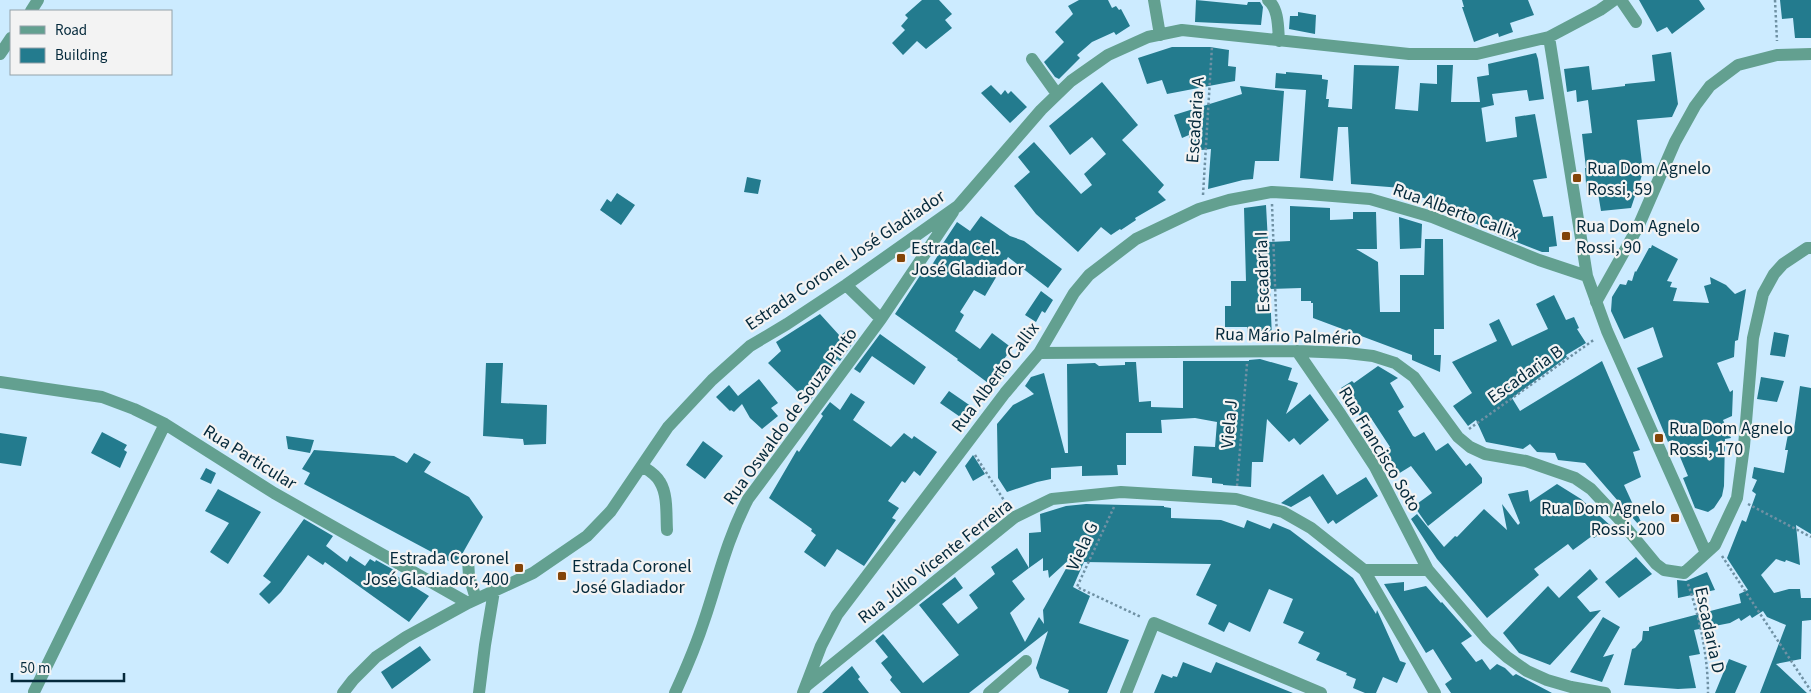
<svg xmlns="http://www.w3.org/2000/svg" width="1811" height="693" viewBox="0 0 1811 693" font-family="'Source Sans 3',sans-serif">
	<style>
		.building { fill: #237b8e }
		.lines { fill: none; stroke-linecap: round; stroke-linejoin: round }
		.path { stroke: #6f91a4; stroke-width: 2.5; stroke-dasharray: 2.5 2.5; stroke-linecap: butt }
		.minor { stroke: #63a090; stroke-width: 12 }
		.poi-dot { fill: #844408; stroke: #f3f3f3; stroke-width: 2 }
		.labels { text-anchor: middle; stroke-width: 4.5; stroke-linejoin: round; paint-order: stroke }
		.street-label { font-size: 18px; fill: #04293b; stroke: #f3f3f3 }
		.poi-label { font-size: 18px; fill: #04293b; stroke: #f3f3f3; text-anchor: start }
	</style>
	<rect width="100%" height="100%" fill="#ccebff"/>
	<path class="building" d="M922,0H939L952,14L945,20L952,28L926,49L917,41L903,55L892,43L905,30L901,26L908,18L905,15Z
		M1079,0H1108L1112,8L1116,6L1119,10L1121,9L1130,26L1116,35L1114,32L1092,42L1077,55L1080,58L1059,79L1055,77L1044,62L1064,42L1055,32L1073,14L1068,6Z
		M1196,0L1247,5L1248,2H1260L1263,7L1261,25L1195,22Z
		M1462,0H1528L1534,15L1510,23L1513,32L1499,37L1498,33L1474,42L1462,7H1464Z
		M1639,0H1699L1705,9L1672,34L1667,27L1657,32Z
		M1780,0H1811V38H1795L1793,18L1782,19Z
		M1298,12L1316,15L1315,34L1289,29L1290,16H1298Z
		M1172,47H1210L1229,50L1228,66L1236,67L1235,81L1167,94L1162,80L1147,84L1138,58Z
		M1671,52L1678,104L1672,117L1637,120L1643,172L1631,208L1601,211L1598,193L1587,195L1586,184L1585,168H1586L1582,134L1592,133L1588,100L1577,102L1576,90L1567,92L1564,69L1589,66L1592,90L1625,86V84L1655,81L1652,55Z
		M1536,53L1538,59L1544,99L1529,101L1527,90L1492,94L1494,105L1481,108V105L1486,142L1517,137L1515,117L1535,114L1547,178L1533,180L1543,217L1553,216L1557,246L1549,247V252H1542L1496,234L1434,202L1399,189L1402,188L1351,184L1348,127H1338L1333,181L1300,178L1306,90L1275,88L1276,73L1286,74V72L1322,75V79L1328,80L1326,99H1329L1328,107L1352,109L1354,65L1399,66L1395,109L1418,111L1420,83L1437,84V65H1453L1451,102H1480L1477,77L1489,75L1488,64Z
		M1102,82L1138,125L1122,140L1164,185L1158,192L1166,200L1135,218L1136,220L1121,230L1120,229L1111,235L1101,227L1078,252L1036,214L1014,186L1030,172L1018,157L1034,142L1081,194L1092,185L1084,174L1106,154L1092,137L1070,155L1049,126Z
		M991,85L1001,95L1005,90L1008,94L1011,91L1027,107L1010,123L981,93Z
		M1240,86L1284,91L1279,161H1255L1253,179L1243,180L1208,189L1211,149L1192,151L1189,135L1182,138L1174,115L1242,94Z
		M747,177L761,180L758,194L744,192Z
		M617,193L635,205L621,225L600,210L607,199L611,202Z
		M1266,205L1268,242L1290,241V206L1330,208V220L1353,219V212H1376L1377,249H1356L1378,262L1380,312H1400V275H1424L1425,239H1443L1444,329H1434V355H1441L1440,372L1412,360V355L1313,318V303H1311V301H1301V288L1270,289L1272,339L1248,341L1247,327H1225V306H1231V281H1246L1244,208Z
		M981,216L1010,236L1024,241L1062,269L1048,288L1008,257L985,296L974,290L960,312L964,315L955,331L980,349L992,333L1012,348L999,366L1007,372L995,388L957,360L958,359L895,314L923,271L927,273L940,252L938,251L957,222L970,231Z
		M1399,217L1422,224L1421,248L1400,249Z
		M1652,245L1678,259L1667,281L1672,282L1670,287L1677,288L1673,301L1709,303L1704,286L1711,284L1710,277L1726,285L1735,294L1746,289L1738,340L1735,341L1734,357L1717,363L1730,392L1733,390L1732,416L1723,420L1731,438L1725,439L1724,486L1722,496L1714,508L1708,512L1695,508L1683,478L1688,476L1673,440L1668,442L1637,368L1663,357L1653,327L1624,339L1611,311L1612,297L1620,284L1626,285L1628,280L1632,281L1635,271L1636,272L1649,248H1651Z
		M1041,291L1053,300L1045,313L1042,311L1036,322L1025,315Z
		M1554,295L1566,320L1574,317L1579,328L1577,329L1586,343L1566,355L1567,357L1512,398L1520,411L1602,361L1640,450L1633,452L1641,477L1624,485L1641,522L1638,524L1585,463L1558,460L1555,453L1537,452L1530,444L1523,449L1486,442L1476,420L1468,426L1453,406L1472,393L1452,362L1497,341L1489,324L1499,319L1512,346L1548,329L1536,304Z
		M820,314L840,336L846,331L855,340L840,361L837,359L809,403L768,363L781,351L776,342Z
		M1774,332L1789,335L1785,357L1770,355Z
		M880,334L926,367L914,385L872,356L860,373L854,369Z
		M1260,359L1292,368L1288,380L1298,383L1286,414L1310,394L1329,420L1300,445L1294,438L1289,442L1267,419L1263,462H1252L1251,487L1223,485V484L1212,483V478L1192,476L1194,446L1215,447L1217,422L1195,418L1161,420L1162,433H1126V465H1117L1118,475L1082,476V466L1051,468V479L1037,482L1007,492L998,478L997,424L1013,405L1034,394L1025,386L1031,377L1044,373L1065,453H1068L1067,364L1095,363L1099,366L1125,365V362H1136L1139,402L1151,401V407L1183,408V361H1249V360Z
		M486,363H503L501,403L547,405L546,444L524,445L523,439L483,436Z
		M1378,366L1398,378L1390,383L1404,407L1398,411L1413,436L1415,437L1424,432L1436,451L1448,443L1466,466L1470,463L1482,478V483L1428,526L1414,506L1432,493L1411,466L1398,474L1384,451L1390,447L1371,418L1370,419L1365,412L1360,416L1341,388L1352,381L1354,383Z
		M1761,377L1784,381L1777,402L1757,399Z
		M759,379L778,403L771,408L778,416L762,429L750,418L742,404L734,412L731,410L730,411L716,397L729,385L738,396Z
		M1800,386L1811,388V534L1796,525L1800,565L1786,560L1785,562L1776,559L1761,575L1774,593L1789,589H1800L1801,598H1811V620L1802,621L1801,659L1776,664L1807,693H1760L1786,625L1767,617L1763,611L1752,618L1750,615L1741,621L1739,618L1730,623L1694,630L1700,654L1689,656L1696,688L1678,689L1624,685L1632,649L1635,648L1642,640L1643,631H1649V627L1741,603L1739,594L1748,590L1727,558L1742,520L1746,522L1756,494L1752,491L1757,480L1752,478L1754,467L1784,473L1788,450H1785L1789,429L1794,430Z
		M949,391L978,411L969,423L940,403Z
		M851,393L865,402L853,420L891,447L904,433L912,439L914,436L937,452L920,476L914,471L905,483L902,481L888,501L899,508L892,518L896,520L864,566L837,549L825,567L804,552L816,535L811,531L812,529L769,498L797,450L799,452L823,416L821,414L830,402L840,410Z
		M102,432L127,445L124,450L127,452L120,468L91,453Z
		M0,433L27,437L21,466L0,463Z
		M286,436L314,440L310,453L288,449Z
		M703,441L723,456L705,479L686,465Z
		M314,450L394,456L407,463L414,453L431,462L424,472L469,497L483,517L456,565L304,484L310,473L302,469Z
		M973,455L985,474L973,481L965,466Z
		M206,468L216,473L211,484L200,479Z
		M1323,474L1337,495L1366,477L1378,496L1336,524L1333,520L1328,524L1310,496L1291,507L1281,503Z
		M1557,484L1581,499L1611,526L1594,538L1592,536L1573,550L1568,544L1534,569L1539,575L1487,618L1437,559L1411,519L1417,514L1444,547L1455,536L1457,537L1484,509L1507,530L1502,504L1518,525L1520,523L1508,494L1528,490L1530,502Z
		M218,489L261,512L228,564L210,552L229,523L205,511Z
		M1086,504L1164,506V507L1171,508V518L1221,520L1244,528L1247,520L1270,529L1273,523L1290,530L1353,578L1376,614L1377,610L1400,661L1406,663L1397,683L1383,677L1376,693H1365L1353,688L1356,679L1346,675L1347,673L1316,660L1320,653L1298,643L1304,632L1283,623L1293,599L1269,589L1250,632L1229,622L1224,632L1208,624L1217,605L1196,595L1211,564L1084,562L1073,587L1090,596L1079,623L1129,640L1107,693H1068L1069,690L1040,678L1036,668L1048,631L969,693H901L890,680L892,677L881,663L888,657L875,641L883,634L885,636L923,683L959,655L919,605L955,577L963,588L942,604L958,624L978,608L969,595L995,574L991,567L1017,548L1029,568L1012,581L1025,599L1010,613L1025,642L1039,617L1044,624L1043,610L1073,556L1049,578L1048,570L1043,571V558L1029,568V533L1041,532L1040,514L1066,506Z
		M304,519L333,536L326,546L347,562L350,556L365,566L370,559L375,562L376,560L394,570L392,573L429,596L409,622L325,562L323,565L308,555L281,592L269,604L259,594L271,582L263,576Z
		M1636,557L1652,574L1619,598L1605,582Z
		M1590,569L1598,579L1577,597L1590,612L1601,610L1550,665L1519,653L1503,633L1548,586L1559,598Z
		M1707,572L1715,590L1678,598L1677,580L1686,581Z
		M1404,582V591L1426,586L1441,603L1442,602L1448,609L1472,636L1461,643L1476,662L1482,659L1490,670L1497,664L1505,668L1513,676L1516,674L1552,693H1451L1445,684L1452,679L1433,649L1426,653L1384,584Z
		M1603,617L1620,627L1603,657L1614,654L1602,682L1570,672Z
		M420,646L431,660L392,689L381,672Z
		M1729,659L1747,666L1735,693H1715Z
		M1183,662L1211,673L1216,662L1293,693H1154L1162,674L1172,678L1173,676L1177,677Z
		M852,666L860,677L858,679L869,693H822Z"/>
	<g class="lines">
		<path class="path" d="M1775,0L1777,41
			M1203,195L1212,46
			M1272,204L1277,339
			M1469,429L1595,339
			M975,455L1007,505
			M1237,486L1247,364
			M1748,504L1811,537
			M1114,507L1077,587L1141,617
			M1722,556L1811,691
			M1688,584C1700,619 1708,656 1708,693"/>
		<path class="minor" d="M1154,0L1160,35
			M1268,0C1279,9 1278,28 1279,41
			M1621,0L1636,22
			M31,11L38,0
			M1549,37L1587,276L1607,331L1706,553
			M0,54L11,38
			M1032,59L1057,94
			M846,285L881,319
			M1596,302L1638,227L1675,142L1695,106L1710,86L1738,65L1777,55L1811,54
			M1297,351L1341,415L1375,467L1428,570L1487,639L1507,657L1527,671L1547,680L1571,687L1605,693
			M1039,353L1297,351L1347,353L1373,356L1395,363L1414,377L1458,437L1470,447L1485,454L1526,461L1575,478L1591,489L1618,518L1656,564L1664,570L1684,573L1715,545L1737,498L1744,446L1753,338L1763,294L1774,274L1783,264L1807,248H1811
			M0,382L102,397L134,409L165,424L274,493L468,603
			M642,466C648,470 656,474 660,482C668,495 666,515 667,530
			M468,560L469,576L476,599
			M1364,570H1428
			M806,686L1015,517L1052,499L1121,492L1236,499L1283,512L1311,528L1364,570L1435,693
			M34,692L165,424
			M343,693L353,680L376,657L406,637L468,603L533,573L587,536L611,511L668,427L712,380L750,346L787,324L846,285L958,206L1041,110L1071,81L1108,55L1148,37L1182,30L1409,54H1477L1549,37L1600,10L1614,0
			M479,693L485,645L494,591
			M675,693C686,669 697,643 705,618C719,576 727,539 748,499L881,319L953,212
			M803,693L821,646L837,615L1005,393L1039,353L1074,293L1089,275L1136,239L1199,209L1229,200L1272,192L1308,194L1370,199L1432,217L1539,260L1587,276
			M989,693L1026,661
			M1126,693L1154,623L1321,693"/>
	</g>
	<g class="poi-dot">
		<rect x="1572" y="173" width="10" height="10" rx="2.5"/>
		<rect x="1561" y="231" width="10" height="10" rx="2.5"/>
		<rect x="896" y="253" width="10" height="10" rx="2.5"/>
		<rect x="1654" y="433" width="10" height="10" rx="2.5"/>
		<rect x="1670" y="513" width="10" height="10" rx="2.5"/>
		<rect x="514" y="563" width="10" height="10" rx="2.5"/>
		<rect x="557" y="571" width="10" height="10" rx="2.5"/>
	</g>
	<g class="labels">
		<g class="street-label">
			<text transform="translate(1195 120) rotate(-86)" y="6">Escadaria A</text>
			<text transform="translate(1456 211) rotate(20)" y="6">Rua Alberto Callix</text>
			<text transform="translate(845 260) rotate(-34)" y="6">Estrada Coronel José Gladiador</text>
			<text transform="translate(1262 272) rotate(-92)" y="6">Escadaria I</text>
			<text transform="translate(1288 336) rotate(2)" y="6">Rua Mário Palmério</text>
			<text transform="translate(1525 374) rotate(-35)" y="6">Escadaria B</text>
			<text transform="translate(995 377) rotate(-53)" y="6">Rua Alberto Callix</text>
			<text transform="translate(790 416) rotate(-54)" y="6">Rua Oswaldo de Souza Pinto</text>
			<text transform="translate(1229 424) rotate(-85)" y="6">Viela J</text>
			<text transform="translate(1380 449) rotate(59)" y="6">Rua Francisco Soto</text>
			<text transform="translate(250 457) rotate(32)" y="6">Rua Particular</text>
			<text transform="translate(1082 546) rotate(-65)" y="6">Viela G</text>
			<text transform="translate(935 561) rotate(-38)" y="6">Rua Júlio Vicente Ferreira</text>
			<text transform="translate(1710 630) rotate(78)" y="6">Escadaria D</text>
		</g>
		<g class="poi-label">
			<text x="1587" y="174">Rua Dom Agnelo<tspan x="1587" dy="21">Rossi, 59</tspan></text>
			<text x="1576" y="232">Rua Dom Agnelo<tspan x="1576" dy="21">Rossi, 90</tspan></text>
			<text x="911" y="254">Estrada Cel.<tspan x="911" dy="21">José Gladiador</tspan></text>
			<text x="1669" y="434">Rua Dom Agnelo<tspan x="1669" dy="21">Rossi, 170</tspan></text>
			<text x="1665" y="514" text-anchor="end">Rua Dom Agnelo<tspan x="1665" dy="21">Rossi, 200</tspan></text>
			<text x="509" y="564" text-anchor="end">Estrada Coronel<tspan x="509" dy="21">José Gladiador, 400</tspan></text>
			<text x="572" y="572">Estrada Coronel<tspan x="572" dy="21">José Gladiador</tspan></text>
		</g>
	</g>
	<rect x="10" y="10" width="162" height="65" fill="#f3f3f3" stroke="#93a2a9"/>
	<rect x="20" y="26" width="25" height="8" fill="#63a090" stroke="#93a2a9"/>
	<text x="55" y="35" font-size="15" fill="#04293b">Road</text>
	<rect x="20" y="48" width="25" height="15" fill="#237b8e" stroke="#93a2a9"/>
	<text x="55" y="60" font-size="15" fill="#04293b">Building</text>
	<path d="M12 673v8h112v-8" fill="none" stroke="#04293b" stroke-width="2.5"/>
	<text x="20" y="673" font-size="15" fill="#04293b" stroke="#f3f3f3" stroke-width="4" paint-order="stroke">50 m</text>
</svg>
